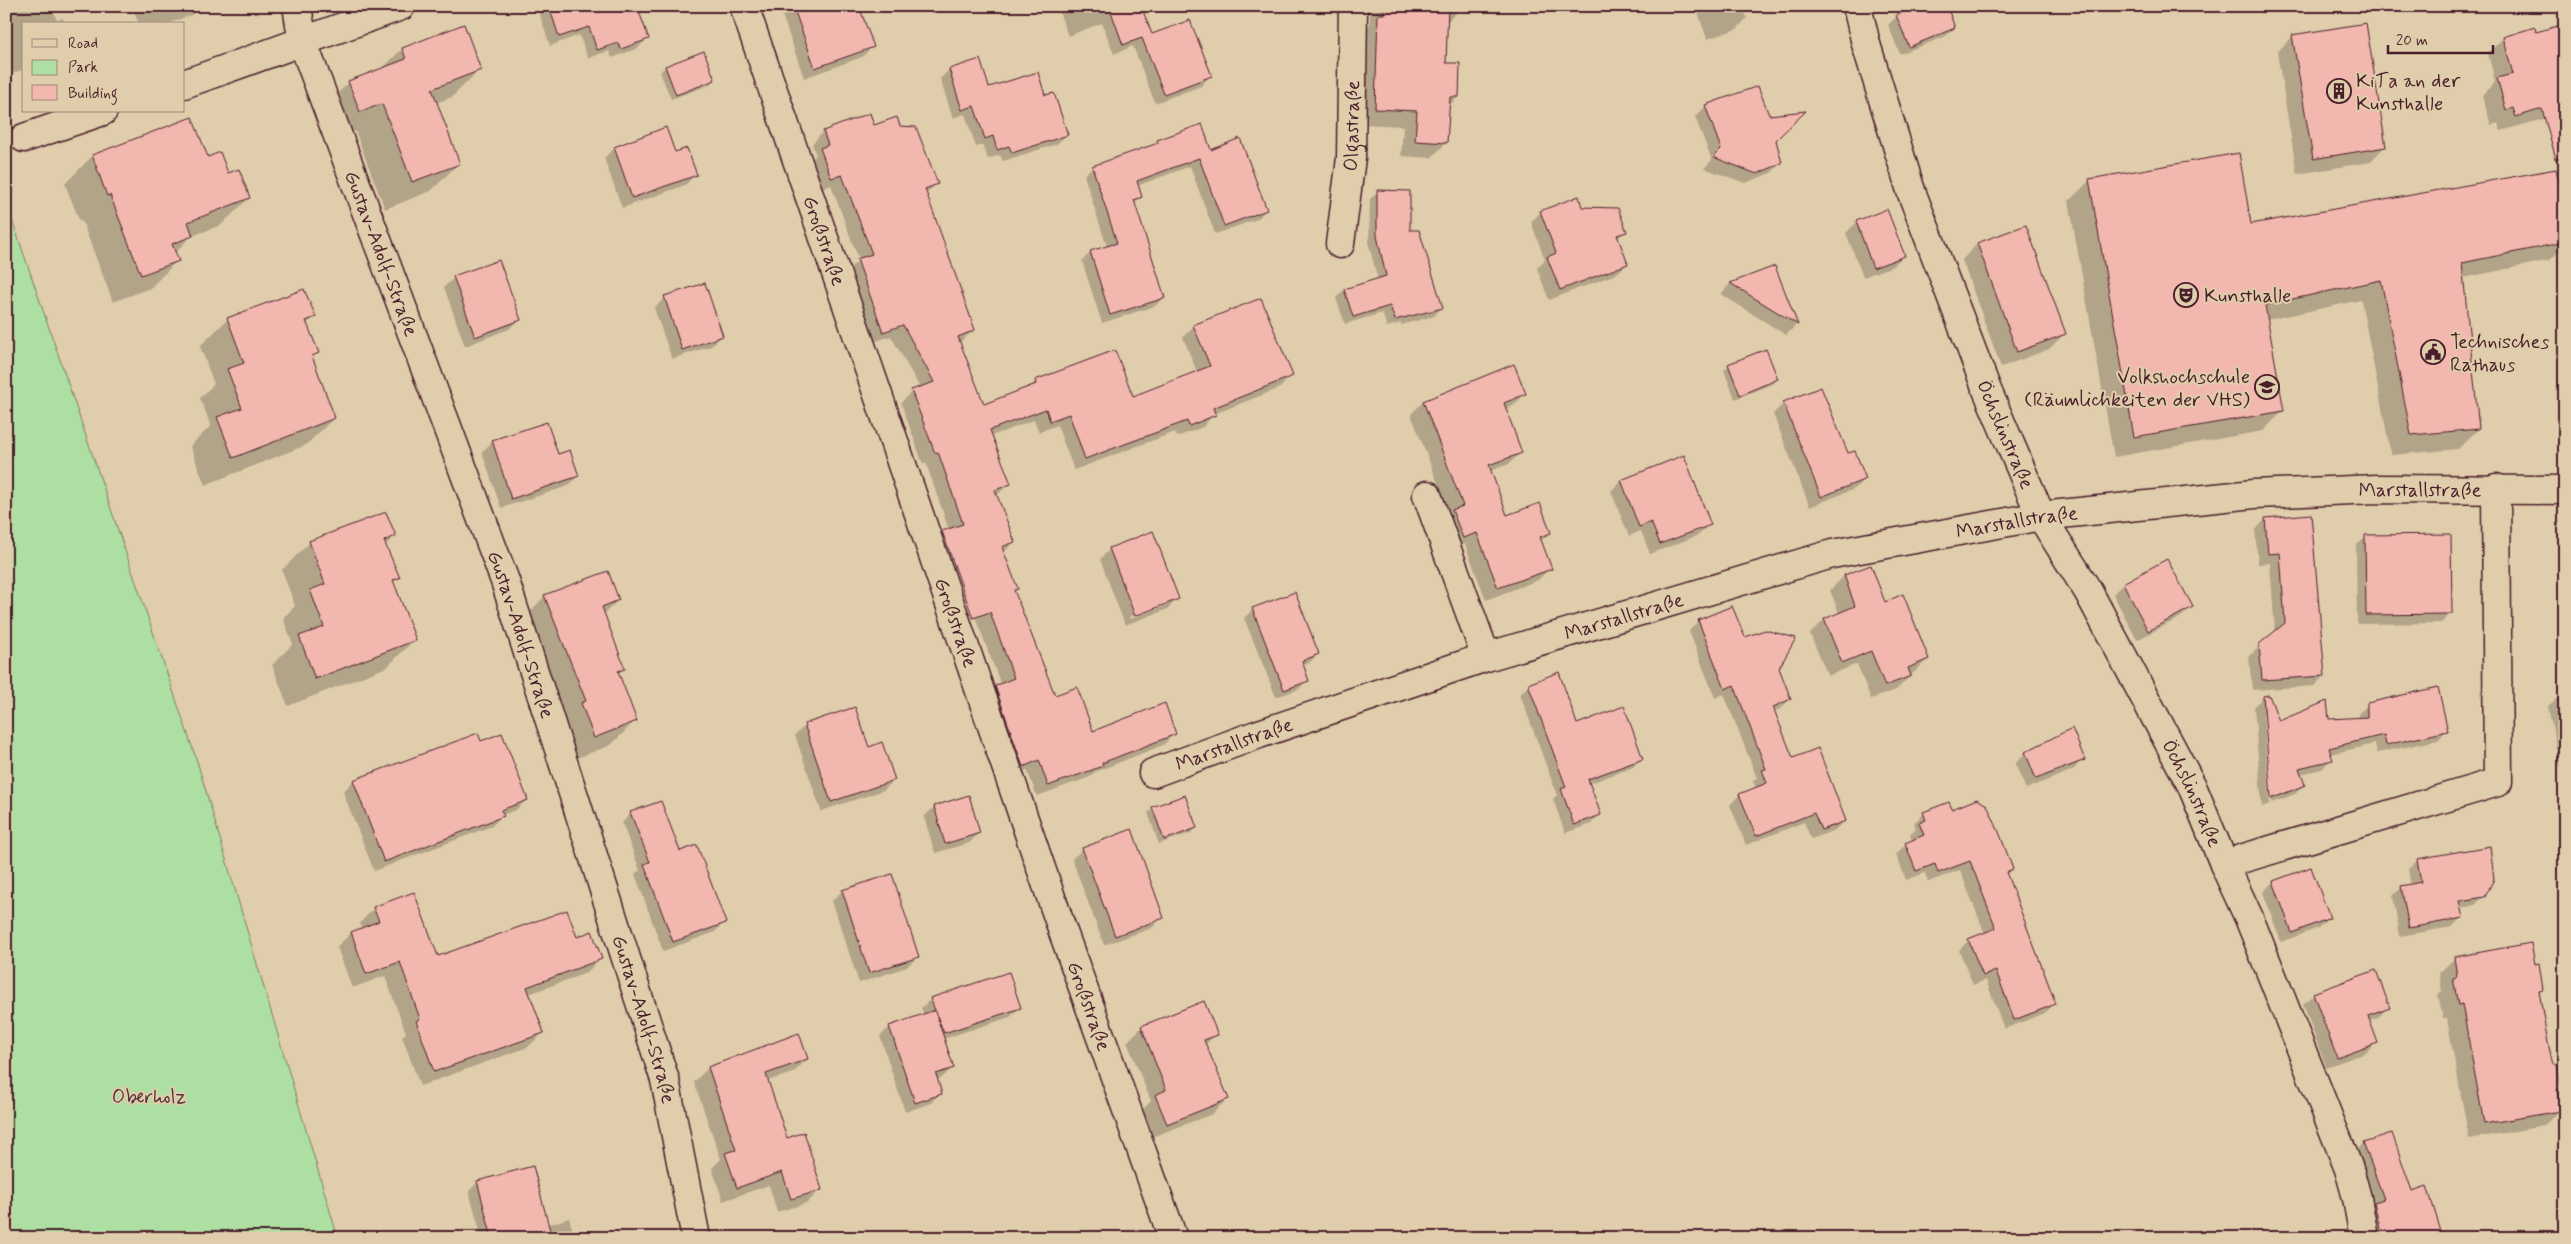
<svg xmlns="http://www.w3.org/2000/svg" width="2571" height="1244" viewBox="0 0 2571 1244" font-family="Mynerve,sans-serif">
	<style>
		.green { fill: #acdfa1; stroke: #7b7f66 }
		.shadow { fill: #0003; fill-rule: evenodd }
		.building { fill: #f2b7af; stroke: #4a1f2b }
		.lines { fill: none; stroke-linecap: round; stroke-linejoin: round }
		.minor-casing { stroke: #4a1f2b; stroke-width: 31 }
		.minor { stroke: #dfcdab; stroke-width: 28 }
		.labels { text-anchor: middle; stroke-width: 4; stroke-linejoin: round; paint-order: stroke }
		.poi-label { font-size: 20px; fill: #4a1f2b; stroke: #dfcdab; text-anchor: start }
		.street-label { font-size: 20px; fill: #4a1f2b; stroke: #dfcdab }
		.park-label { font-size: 20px; fill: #543237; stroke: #dfcdab }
	</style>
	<rect width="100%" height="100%" fill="#dfcdab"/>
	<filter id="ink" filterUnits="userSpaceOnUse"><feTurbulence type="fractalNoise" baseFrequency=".02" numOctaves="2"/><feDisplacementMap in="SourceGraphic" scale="10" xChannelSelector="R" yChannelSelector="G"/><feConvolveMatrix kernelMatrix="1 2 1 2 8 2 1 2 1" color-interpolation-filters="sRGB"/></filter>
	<g filter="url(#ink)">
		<path class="green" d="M6,202L197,761L338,1238H6Z"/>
		<path class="shadow" d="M6,6H52L57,21L63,18L65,24H24V69L6,76Z
			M132,6H200L191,15L167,24H139Z
			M544,6H636L647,39L638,48L612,58L609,51L588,58L579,35L550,46L539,12Z
			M779,6H858L872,47L862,57L804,78Z
			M1057,6H1114L1151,36L1210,76L1201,86L1155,103L1133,46L1114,54L1102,23L1068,36Z
			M1370,6H1463L1446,23L1445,64L1458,97L1448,107L1446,143L1431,158L1401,156L1403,126L1361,124L1363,30L1370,24Z
			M1696,6H1743L1747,18L1737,29L1707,39Z
			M1902,6H1945L1953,28L1944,37L1900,54L1888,25L1897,16L1904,13Z
			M2536,33L2565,113L2501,131L2498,123L2491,125L2482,95L2495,82L2488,53L2503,38Z
			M2292,37L2385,146L2370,162L2297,174L2277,52Z
			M402,49L480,69L452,97L436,103L459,163L431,191L385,209L355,131L332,139L321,110L349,82L382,69Z
			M703,52L714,80L709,85L671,99L660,72L665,67Z
			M979,61L988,89L1045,97L1066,135L1057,144L1003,161L1000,155L988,159L983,145L976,147L965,114L953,118L940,79L949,70Z
			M1757,88L1781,163L1771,173L1745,183L1704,168L1712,160L1695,117L1705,107Z
			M869,115L873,126L899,127L936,184L925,195L974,330L959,343L983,405L1029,388L1036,381L1132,397L1197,372L1183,337L1194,326L1291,376L1280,388L1214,414L1203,427L1177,437L1175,432L1074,470L1057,425L1039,432L1034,420L991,436L1009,484L996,496L1014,542L1003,553L1016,589L1013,592L1055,697L1092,733H1175L1163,745L1095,772L1090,777L1037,796L1027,770L1011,777L984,698L995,687L1001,685L945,537H942L974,625L961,629L931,544L942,532L949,530L926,463L923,464L901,403L912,391L920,388L891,336L871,343L846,272L859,260L831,185L820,189L810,161L816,155L812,144L823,132Z
			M192,118L207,158L228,174L249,198L221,225L190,237L175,253L178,260L150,288L113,302L82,221L80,222L65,184L92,156Z
			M1158,141L1210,151L1266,210L1257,219L1215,234L1190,166L1137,186L1141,197L1134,204L1164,297L1155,306L1102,323L1082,261L1091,252L1107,247L1084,175L1092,167L1152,147Z
			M615,148L674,154L696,174L685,185L622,208L604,158Z
			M2089,181L2250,225L2565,215V245L2550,260L2463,278L2478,429L2458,449L2391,455L2361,300L2267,320L2283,411L2263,431L2114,457L2069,201Z
			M1378,192L1409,231L1441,308L1434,316L1401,325V323L1387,327L1382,313L1345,324L1336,298L1344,290L1378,280L1369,245L1370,199Z
			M1582,208L1626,231L1617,239L1627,264L1616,274L1549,300L1537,268L1545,260L1531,222L1541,212Z
			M1857,222L1903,256L1893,266L1863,277L1846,233Z
			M2026,226L2064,334L2049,349L2001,367L1962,260L1977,244Z
			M1774,268L1796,325L1786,335L1721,294L1730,284Z
			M454,278L519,320L509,329L465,346L444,287Z
			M665,298L722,336L711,346L672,359L654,308Z
			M314,317L306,325L317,353L311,359L334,418L306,445L205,485L190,446L211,426L200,398L214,384L200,346L228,319Z
			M1729,365L1776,379L1772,384L1735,399L1724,370Z
			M1514,366L1525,394L1513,406L1505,409L1521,452L1509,464L1490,471L1506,517L1550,533L1540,542L1550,568L1538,580L1486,600L1465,544L1451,549L1441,523L1450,515L1411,414L1423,402Z
			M1784,403L1847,455L1865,479L1854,489L1810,507L1773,414Z
			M493,441L557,455L578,476L568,486L501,508L482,452Z
			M1683,457L1709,524L1699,535L1650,554L1641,531L1629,536L1611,491L1621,481Z
			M386,513L394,536L385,546L399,577L393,583L415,639L387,667L288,706L272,665L293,644L283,618L295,606L282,570L309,543Z
			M2310,516L2324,676L2314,686L2252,690L2249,656L2275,633L2270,563L2258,564L2255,530L2266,519Z
			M2366,537L2451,614L2441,623L2357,624L2356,546Z
			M1110,549L1178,598L1168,609L1125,625L1100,559ZM1167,602V605L1130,619L1129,617Z
			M2166,560L2192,607L2181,617L2137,640L2113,594L2123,584Z
			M1844,576L1884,603L1928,659L1896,690L1871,699L1857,664L1828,676L1810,634L1824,620L1839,613L1830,590Z
			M545,596L618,600L603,615L624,668L618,674L636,720L611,745L569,761L521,621Z
			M2565,606V643L2559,612Z
			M1253,609L1318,654L1309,663L1302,666L1307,680L1299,689L1276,697L1244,618Z
			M1699,621L1744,639L1778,668L1790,699L1780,709L1774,711L1792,760L1845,820L1835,830L1811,839L1804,822L1746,845L1730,805L1739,795L1756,788L1753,781L1757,778L1724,694L1715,698L1689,631Z
			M1529,685L1576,725L1642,758L1633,767L1588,784L1599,815L1591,824L1565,833L1553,799L1557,795L1520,694Z
			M2565,692V793L2548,706Z
			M2263,697L2279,722L2358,719V714L2368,705L2447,730L2438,740L2377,753L2375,744L2330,754L2331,759L2322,769L2300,774L2304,785L2295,794L2272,803L2266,719L2263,713L2270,804L2262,807L2254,707Z
			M805,726L868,748L894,780L884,790L821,811L795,735Z
			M480,742L527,799L516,810L502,815L492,826L374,871L343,792L353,781Z
			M2026,753L2083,759L2073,770L2026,789L2015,764Z
			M934,807L979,833L969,843L935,853L924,817Z
			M1153,809L1196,828L1191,833L1159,844L1148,813Z
			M1951,811L2012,869L2006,875L2055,1003L2045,1013L2004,1029L1986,980L1973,985L1959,950L1969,940L1985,934L1960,870L1928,882L1925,873L1906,880L1896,854L1906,844L1912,841L1910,834L1916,828L1914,823L1924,813Z
			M631,813L679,853L724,922L715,932L663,951L635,874L640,870L622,823Z
			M1083,849L1162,917L1152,928L1104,945L1072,859Z
			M2418,860L2484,896L2475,905L2460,908L2461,918L2452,927L2400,936L2393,896L2402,887L2411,886L2408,869Z
			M2310,868L2329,918L2318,928L2281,942L2263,892L2273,882Z
			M842,891L918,956L907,967L859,983L832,901Z
			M374,908L438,958L576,939L601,958L586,973L529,994L543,1033L528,1047L420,1086L402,1036L406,1033L385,976L352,988L337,947L351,933L362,929L360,923Z
			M2455,958L2534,965L2542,990L2539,993L2547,1044L2560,1088L2556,1092L2559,1110L2544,1126L2469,1139L2447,1019H2443L2438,994L2442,991L2439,973Z
			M2314,994L2388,1007L2378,1018L2369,1021L2376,1042L2366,1053L2326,1067L2303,1004Z
			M931,999L1019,1008L1010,1017L943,1039L952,1068L943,1077L936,1080L940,1093L931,1103L905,1112L880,1036L890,1027L924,1015L921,1008Z
			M1142,1027L1216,1034L1205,1045L1227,1099L1212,1114L1152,1137L1141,1111L1151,1101L1127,1042Z
			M799,1035L807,1059L793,1073L767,1081L786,1139L821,1189L807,1203L777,1212L769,1185L723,1201L712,1168L721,1159L694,1082L708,1068Z
			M2364,1143L2411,1192L2441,1238H2369L2365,1213L2373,1205L2354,1153Z
			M478,1182L547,1225L569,1218L575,1238H482L469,1191Z"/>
		<path class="building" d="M549,6H637L649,39L621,49L618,43L597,50L589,27L559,37Z
			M793,6H859L874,47L815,68Z
			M1109,6H1141L1152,34L1190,20L1212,76L1164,94L1142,38L1123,45Z
			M1384,6H1448L1446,63H1460L1459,97H1450L1447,143L1415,141L1417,111L1375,109L1378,14H1384Z
			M1919,6H1947L1955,28L1909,47L1896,15Z
			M2366,23L2386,147L2313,159L2292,35Z
			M464,24L481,70L432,89L460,164L412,182L382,104L360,112L348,81L406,59L402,48Z
			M2565,24V158L2556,159L2542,109L2516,117L2513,108L2506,110L2497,78L2513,74L2503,37L2535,27L2536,32Z
			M704,51L715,80L676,95L665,66Z
			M980,59L989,87L1038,72L1045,95L1054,93L1068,135L1012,153L1009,146L997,150L993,136L985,139L974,106L962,110L949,69Z
			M1758,86L1769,115L1806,111L1776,140L1782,163L1757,174L1713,157L1721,149L1705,105Z
			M870,113L874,125L897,117L900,126L916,127L938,184L925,189L975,330L958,337L984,404L1036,384L1035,380L1115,350L1133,396L1210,366L1193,325L1261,298L1293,376L1213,408L1216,415L1189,426L1187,421L1085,459L1069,414L1050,421L1046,409L990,430L1011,484L995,490L1015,542L1002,547L1018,589L1014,590L1055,695L1077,687L1093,731L1165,703L1176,734L1102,763L1103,766L1048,786L1039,760L1023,767L995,686L1014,678L990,612L973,618L942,531L963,524L938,452L935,453L911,390L934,382L903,325L883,332L857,259L872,254L842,175L831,178L820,148L828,145L823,131Z
			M192,117L208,157L220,152L228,173L239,169L250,198L188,222L193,236L172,244L179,261L141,275L110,195L107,196L92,155Z
			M1202,124L1211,150L1240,138L1267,210L1224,226L1199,158L1137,181L1142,197L1134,200L1165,298L1110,315L1090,251L1117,243L1092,166L1158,143L1157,140Z
			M666,127L675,152L687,148L697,175L632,198L614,147Z
			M2239,153L2251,224L2556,169L2565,209V242L2462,263L2479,429L2411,435L2381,280L2265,305L2284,411L2134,437L2089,179Z
			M1377,190L1410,191V230H1419L1443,308L1395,320L1390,306L1353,317L1344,289L1386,276L1377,236Z
			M1579,196L1582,207L1618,208L1627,232L1617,235L1628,264L1560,290L1547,257L1556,253L1540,211Z
			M1887,209L1905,256L1873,268L1856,221Z
			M2026,225L2066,334L2017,352L1977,243Z
			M499,260L521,320L475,337L453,276Z
			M1775,266L1798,325L1730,283Z
			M705,283L723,336L682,350L664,296Z
			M304,289L316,317L306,321L319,353L312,356L335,418L233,458L217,417L242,408L227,369L244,363L227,318Z
			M1766,349L1778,379L1740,395L1728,364Z
			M1514,364L1526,394L1504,403L1522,453L1489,465L1507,515L1540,503L1551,533L1540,537L1552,569L1498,588L1477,533L1463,538L1452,510L1463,506L1423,401Z
			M1821,387L1848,453L1855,451L1866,479L1821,497L1783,402Z
			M547,422L558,454L570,450L579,476L511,499L492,440Z
			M1684,455L1711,525L1660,544L1651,522L1639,527L1621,480Z
			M386,512L396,536L384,541L400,578L393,580L416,640L315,679L299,636L324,627L310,590L325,584L309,541Z
			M2311,514L2325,676L2262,680L2259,644L2285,623L2280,553L2268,554L2265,518Z
			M1153,531L1179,599L1135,616L1109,548Z
			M2451,534L2452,614L2366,615L2365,535Z
			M2167,559L2193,607L2148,631L2123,583Z
			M1871,565L1885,602L1903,594L1929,659L1908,668L1911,676L1885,686L1871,651L1842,663L1824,619L1855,606L1844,575Z
			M608,571L619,600L602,607L625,669L618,671L637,721L594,738L581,703L586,701L544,595Z
			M1295,592L1319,654L1302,661L1309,681L1284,690L1252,608Z
			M1732,606L1745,637L1765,630L1796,638L1779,668L1791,699L1773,707L1793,758L1818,748L1846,821L1821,830L1814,813L1756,836L1739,794L1767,783L1762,770L1766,769L1734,685L1725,689L1698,620Z
			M1559,672L1577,724L1624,706L1643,759L1588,779L1601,815L1574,825L1561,789L1566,787L1528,684Z
			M2438,687L2448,731L2386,745L2384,735L2329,748L2333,760L2299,768L2305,785L2271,799L2263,696L2269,695L2279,721L2327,701L2329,719L2367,717V703Z
			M855,707L869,747L882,742L895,780L831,802L804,724Z
			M2072,728L2085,760L2036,779L2025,752Z
			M478,733L481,741L502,733L528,800L501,810L504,816L384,862L353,780Z
			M969,795L980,833L945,844L934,806Z
			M1185,795L1197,828L1164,840L1152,807Z
			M1977,799L1987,805L1999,832L2013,869L2006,872L2056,1004L2014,1020L1996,971L1983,976L1968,939L1996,928L1970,861L1938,873L1935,864L1916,871L1905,843L1924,835L1919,823L1926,820L1923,812L1949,802L1952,809Z
			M661,801L680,851L697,845L726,923L673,942L644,864L650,862L630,812Z
			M1132,829L1164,918L1115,936L1082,848Z
			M2490,846L2494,879L2485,897L2459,901L2463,918L2409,928L2401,886L2421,882L2417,859Z
			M2311,867L2330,918L2292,933L2273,881Z
			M892,874L919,957L869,973L842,890Z
			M414,892L438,956L567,910L577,937L592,931L602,959L527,987L544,1033L434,1072L416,1021L420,1019L400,962L366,974L351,932L379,921L373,907Z
			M2531,943L2535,964L2539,963L2543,990L2539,991L2548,1043L2553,1064H2557L2561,1089L2557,1090L2560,1111L2484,1124L2462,1004L2458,1005L2453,978L2457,977L2454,957Z
			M2376,970L2390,1008L2368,1016L2378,1043L2337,1058L2313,993Z
			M1009,972L1021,1008L944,1033L935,1011L954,1068L936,1074L942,1094L915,1103L889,1026L935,1010L930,998Z
			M1204,1001L1218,1035L1204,1040L1229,1099L1167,1124L1155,1095L1166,1090L1141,1026Z
			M799,1033L808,1059L766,1074L787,1138L804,1132L822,1190L791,1199L782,1172L737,1188L725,1153L736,1150L708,1067Z
			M2392,1133L2412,1191L2427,1186L2443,1238H2382L2374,1202L2384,1199L2363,1142Z
			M533,1166L552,1238H492L477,1181Z"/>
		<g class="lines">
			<defs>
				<g id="minor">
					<path id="s1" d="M297,6L303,43L505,581L665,1080L696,1238"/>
					<path id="s2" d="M744,6L1063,932L1173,1238"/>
					<path id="s3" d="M1857,6L1866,44L1911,191L1987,390L2041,516L2088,591L2192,786L2224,864L2249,918L2349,1169L2357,1198L2364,1238"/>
					<path d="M184,84L401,6"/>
					<path d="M24,138L103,111"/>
					<path id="s4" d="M1340,244L1351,158L1353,6"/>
					<path id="s5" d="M1427,495L1486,657L1832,554L2041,516L2254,494L2377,489L2565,490"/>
					<path id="s6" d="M1153,773L1259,734L1486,657"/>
					<path d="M2224,864L2498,782L2496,488"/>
				</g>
			</defs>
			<use href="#minor" class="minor-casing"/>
			<use href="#minor" class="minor"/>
		</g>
	</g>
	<defs>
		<symbol id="building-ring" viewBox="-11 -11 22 22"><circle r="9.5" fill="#dfcdab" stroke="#4a1f2b" stroke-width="1.5"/><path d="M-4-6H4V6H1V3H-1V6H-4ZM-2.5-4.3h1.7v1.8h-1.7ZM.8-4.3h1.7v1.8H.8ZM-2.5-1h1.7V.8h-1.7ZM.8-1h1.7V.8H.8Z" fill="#4a1f2b"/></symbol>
		<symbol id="theatre-ring" viewBox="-11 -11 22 22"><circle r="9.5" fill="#dfcdab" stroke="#4a1f2b" stroke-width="1.5"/><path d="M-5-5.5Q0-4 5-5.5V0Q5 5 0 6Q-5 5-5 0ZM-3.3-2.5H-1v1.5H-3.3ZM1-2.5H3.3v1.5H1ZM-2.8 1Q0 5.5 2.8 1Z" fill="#4a1f2b"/></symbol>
		<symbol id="civic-ring" viewBox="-11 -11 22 22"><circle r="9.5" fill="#dfcdab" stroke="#4a1f2b" stroke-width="1.5"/><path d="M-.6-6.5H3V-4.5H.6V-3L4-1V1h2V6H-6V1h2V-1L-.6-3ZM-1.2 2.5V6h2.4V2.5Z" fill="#4a1f2b"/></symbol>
		<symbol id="school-ring" viewBox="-11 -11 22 22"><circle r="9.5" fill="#dfcdab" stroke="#4a1f2b" stroke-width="1.5"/><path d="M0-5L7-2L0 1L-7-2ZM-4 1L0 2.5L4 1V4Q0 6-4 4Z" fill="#4a1f2b"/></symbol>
	</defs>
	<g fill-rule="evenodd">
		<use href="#building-ring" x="2325" y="77" width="28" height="28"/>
		<use href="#theatre-ring" x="2172" y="281" width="28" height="28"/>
		<use href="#civic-ring" x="2419" y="338" width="28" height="28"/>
		<use href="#school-ring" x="2253" y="373" width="28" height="28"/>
	</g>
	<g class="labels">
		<g class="poi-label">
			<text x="2356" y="87">KiTa an der<tspan x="2356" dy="23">Kunsthalle</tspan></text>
			<text x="2204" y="302">Kunsthalle</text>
			<text x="2450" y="348">Technisches<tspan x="2450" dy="23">Rathaus</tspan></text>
			<text x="2250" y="383" text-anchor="end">Volkshochschule<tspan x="2250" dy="23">(Räumlichkeiten der VHS)</tspan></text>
		</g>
		<g class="street-label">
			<text dy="7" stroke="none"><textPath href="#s4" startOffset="119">Olgastraße</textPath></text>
			<text dy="7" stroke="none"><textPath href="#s2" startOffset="248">Großstraße</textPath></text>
			<text dy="7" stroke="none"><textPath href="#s1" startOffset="262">Gustav-Adolf-Straße</textPath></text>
			<text dy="7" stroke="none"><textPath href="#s3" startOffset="454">Öchslinstraße</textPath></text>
			<text dy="7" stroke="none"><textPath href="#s5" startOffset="1126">Marstallstraße</textPath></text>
			<text dy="7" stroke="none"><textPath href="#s5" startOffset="721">Marstallstraße</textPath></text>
			<text dy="7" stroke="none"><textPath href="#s5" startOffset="316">Marstallstraße</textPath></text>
			<text dy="7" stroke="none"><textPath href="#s2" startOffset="652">Großstraße</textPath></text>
			<text dy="7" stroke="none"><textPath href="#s1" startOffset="668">Gustav-Adolf-Straße</textPath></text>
			<text dy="7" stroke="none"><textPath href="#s6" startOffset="86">Marstallstraße</textPath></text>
			<text dy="7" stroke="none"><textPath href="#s3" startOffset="859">Öchslinstraße</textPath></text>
			<text dy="7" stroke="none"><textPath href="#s2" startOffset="1058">Großstraße</textPath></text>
			<text dy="7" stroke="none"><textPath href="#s1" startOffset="1072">Gustav-Adolf-Straße</textPath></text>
		</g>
		<g class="park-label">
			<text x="149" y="1103">Oberholz</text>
		</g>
	</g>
	<rect width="2571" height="1244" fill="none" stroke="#dfcdab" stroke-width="25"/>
	<rect x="12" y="12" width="2546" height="1219" fill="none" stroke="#4a1f2b" stroke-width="2" filter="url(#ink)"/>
	<rect x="22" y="22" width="162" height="90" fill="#dfcdab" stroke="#a38778"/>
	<rect x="32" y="39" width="25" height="8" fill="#dfcdab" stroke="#a38778"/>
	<text x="68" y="48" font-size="15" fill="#4a1f2b">Road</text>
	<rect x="32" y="60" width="25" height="15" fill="#acdfa1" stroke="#a38778"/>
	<text x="68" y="72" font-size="15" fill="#4a1f2b">Park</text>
	<rect x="32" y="85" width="25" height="15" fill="#f2b7af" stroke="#a38778"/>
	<text x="68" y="98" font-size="15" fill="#4a1f2b">Building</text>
	<path d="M2388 45v8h105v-8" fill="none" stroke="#4a1f2b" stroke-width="2.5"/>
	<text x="2396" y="45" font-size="15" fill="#4a1f2b" stroke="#dfcdab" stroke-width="4" paint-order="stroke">20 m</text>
</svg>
